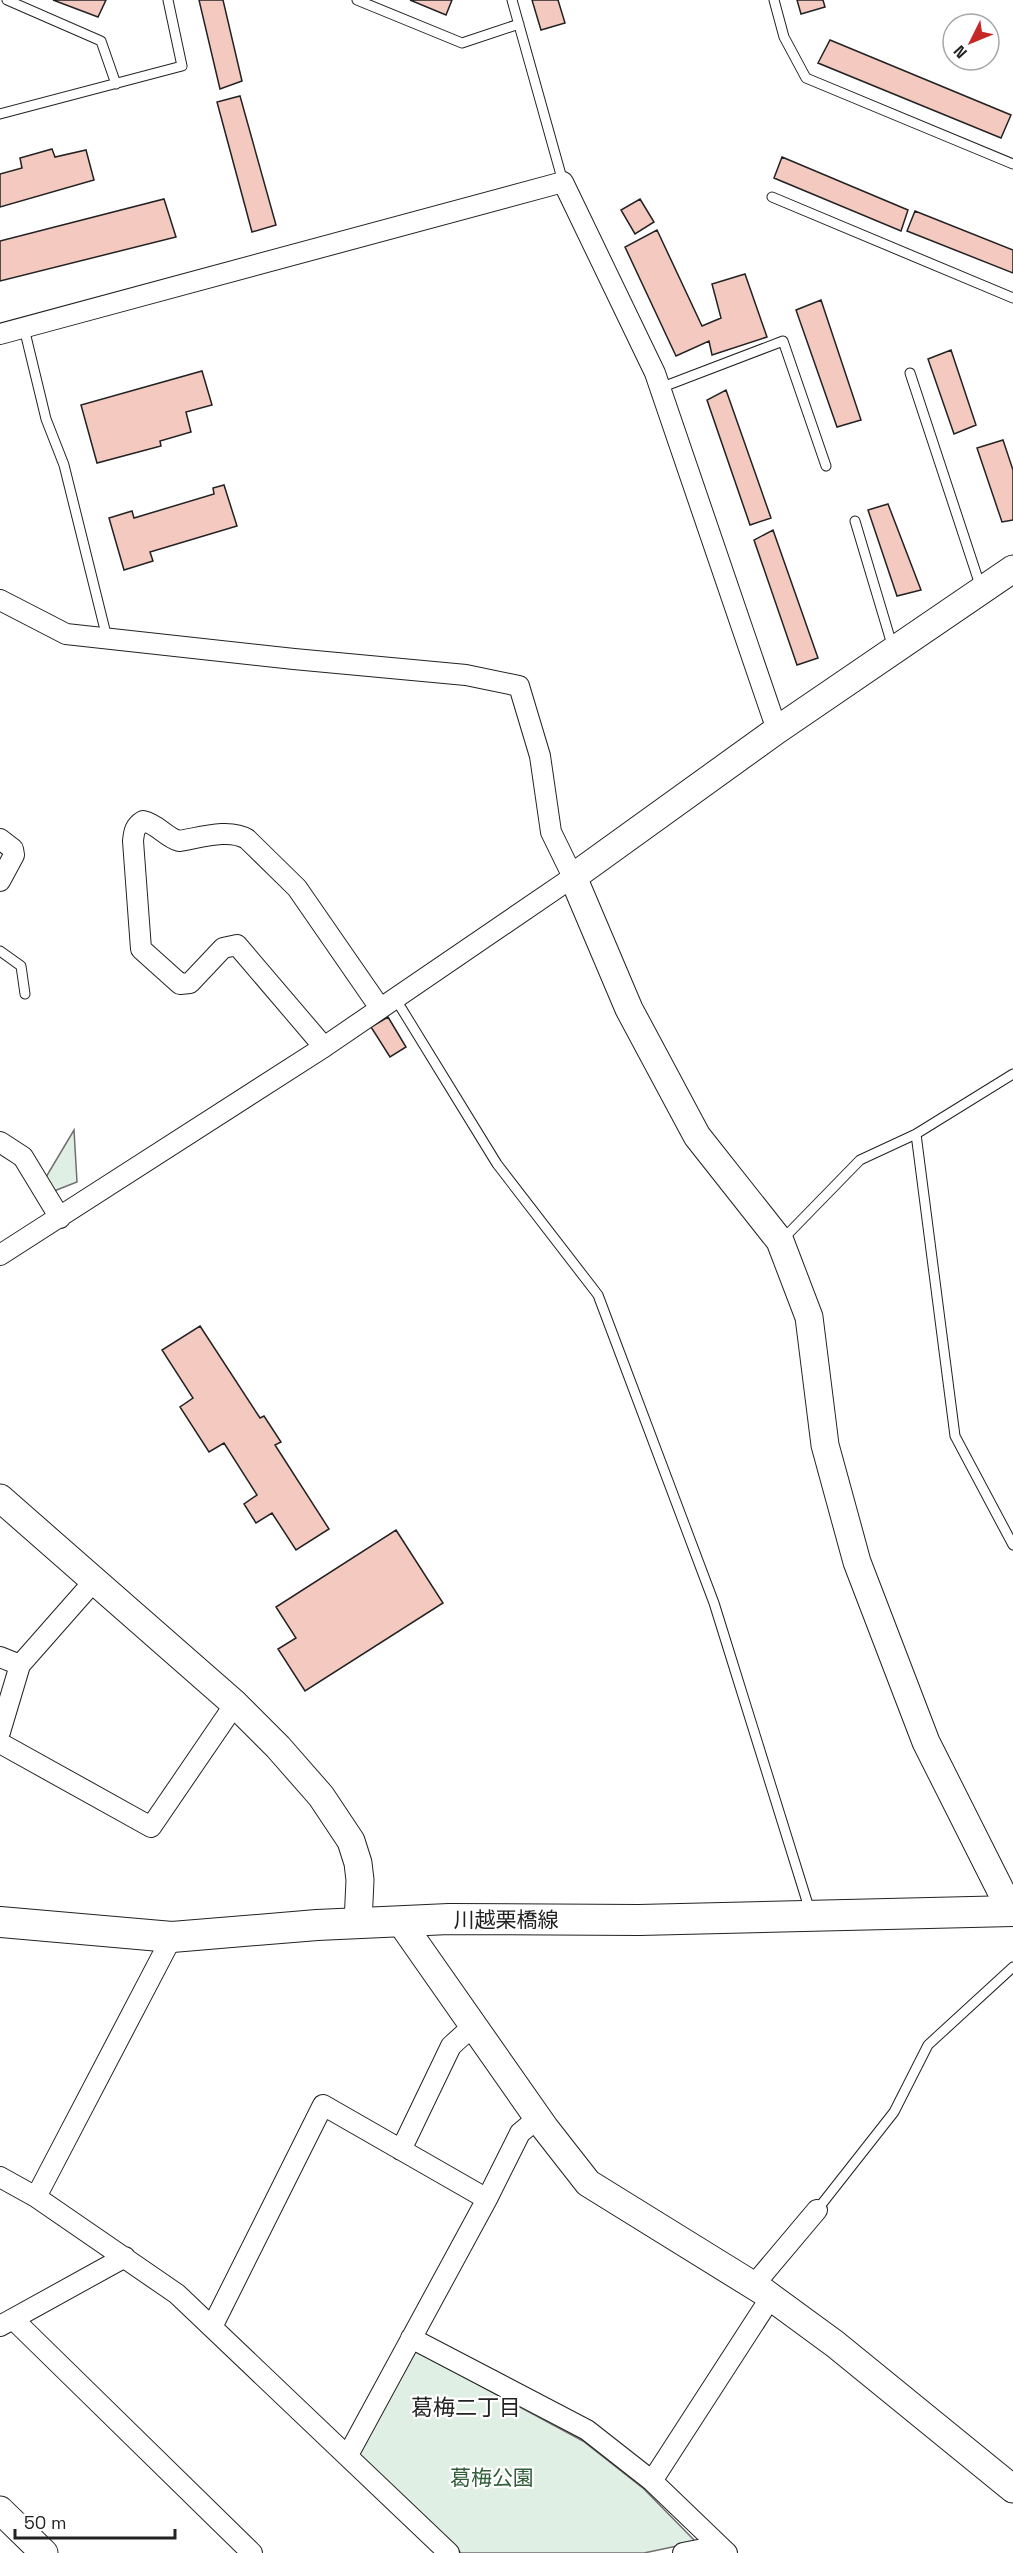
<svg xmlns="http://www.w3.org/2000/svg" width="1013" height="2553" viewBox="0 0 1013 2553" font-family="'Space Grotesk','Noto Sans JP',sans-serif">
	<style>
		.park { fill: #e0efe3; stroke: #6f6f6f; stroke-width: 1.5 }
		.building { fill: #f3c9c0; stroke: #222; stroke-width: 1.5 }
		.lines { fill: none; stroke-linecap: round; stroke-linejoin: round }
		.lane-casing { stroke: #222; stroke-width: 11 }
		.street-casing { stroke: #222; stroke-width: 22 }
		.secondary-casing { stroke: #222; stroke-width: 29 }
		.primary-casing { stroke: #222; stroke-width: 32 }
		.lane { stroke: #fff; stroke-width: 9 }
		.street { stroke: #fff; stroke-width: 20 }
		.secondary { stroke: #fff; stroke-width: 27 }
		.primary { stroke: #fff; stroke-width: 30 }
		.labels { text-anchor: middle; stroke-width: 4.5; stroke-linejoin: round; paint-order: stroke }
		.street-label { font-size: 21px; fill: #222; stroke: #fff }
		.park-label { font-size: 21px; fill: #2f5e38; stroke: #fff }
		.neighbourhood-label { font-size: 22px; fill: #222; stroke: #fff }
	</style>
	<rect width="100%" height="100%" fill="#fff"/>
	<path class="park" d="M74,1130L77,1182L54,1191L46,1177Z
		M416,2351L583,2441L644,2489L696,2542L644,2553H461L358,2453Z"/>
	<path class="building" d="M53,0H106L98,17Z
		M199,0H223L242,81L220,89Z
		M410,0H452L446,15Z
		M532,0H558L565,23L541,30Z
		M797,0H823L825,7L801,14Z
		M830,40L1011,115L1001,138L818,63Z
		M240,96L276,225L252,232L217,102Z
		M52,149L55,157L86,150L94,180L0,207V174L22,168L20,158Z
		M782,157L908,210L901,231L774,178Z
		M164,199L176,237L0,281V241Z
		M640,199L654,222L635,234L621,210Z
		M915,211L1013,250V273L907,231Z
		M657,230L702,326L721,318L712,284L745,274L767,337L712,355L709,341L676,356L625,247Z
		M821,300L861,420L837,427L796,310Z
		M951,350L976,425L954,434L928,359Z
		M202,371L212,405L186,412L191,432L160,441L161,446L97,463L81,405Z
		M726,390L771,518L750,525L707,400Z
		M1003,440L1013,470V520L1002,522L977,448Z
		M224,485L237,526L150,552L153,561L124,570L109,518L132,511L134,518L214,494L213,488Z
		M888,504L921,590L897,596L868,510Z
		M773,530L818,658L797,665L754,540Z
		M388,1017L406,1047L390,1057L371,1027Z
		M200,1326L260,1418L264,1416L281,1442L275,1445L329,1529L296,1550L272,1513L256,1523L244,1504L257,1495L224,1443L209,1452L180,1407L193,1398L162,1350Z
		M396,1530L443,1603L305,1691L278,1649L296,1638L276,1607Z"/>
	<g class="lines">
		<defs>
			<path id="lane" d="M7,0L101,41L116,84
				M357,0L462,43L519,24
				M512,0L563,182
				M774,0L784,37L806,78L1013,164
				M0,114L182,66L168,0
				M772,197L1013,298
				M24,328L46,419L64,465L107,638
				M910,373L981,588
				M660,388L783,341L826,466
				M855,521L893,648
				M0,951L21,966L25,994
				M395,998L497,1164L598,1295L714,1603L810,1911
				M916,1134L955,1436L1013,1545
				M782,1240L860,1160L916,1134L1013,1074
				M817,2210L894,2112L928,2045L1013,1967"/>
			<path id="street" d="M0,334L563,182L655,373L777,730
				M0,600L66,634L294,659L466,675L519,686L540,756L551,832L573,877L324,1047L0,1255
				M0,839L13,849L14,855L0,881
				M324,1047L237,945L223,948L190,983L180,984L141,949L133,841C134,831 135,826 143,821C158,824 165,837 179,841C199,838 229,828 247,839L297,888L380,1008
				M0,1142L23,1157L60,1218
				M0,1657L20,1665
				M0,1732L20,1665L94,1581
				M0,1743L151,1827L235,1704
				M401,2150L451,2046L474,2025
				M0,2177L36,2197L177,2294L449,2553
				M36,2197L172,1937
				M753,2286L817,2210
				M13,2319L252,2553
				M0,2326L125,2257
				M212,2327L323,2105L487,2199
				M411,2338L587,2430L652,2481L727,2553
				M348,2455L487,2199L520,2133L538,2118
				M652,2481L771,2297
				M683,2553L719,2546"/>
			<path id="secondary" d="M0,1498L235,1704L278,1747L321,1796L351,1841L358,1863L360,1880L358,1923
				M1011,1911L926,1742L857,1562L825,1445L809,1317L780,1241L697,1136L629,1009L573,877L777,730L1013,569
				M400,1921L545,2128L588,2183L764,2292L835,2344L1013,2489
				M0,2510L44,2553"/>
			<path id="primary" d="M0,1922L172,1937L317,1925L449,1919L639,1920L1013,1911"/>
		</defs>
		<use href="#lane" class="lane-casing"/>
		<use href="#street" class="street-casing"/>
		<use href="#secondary" class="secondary-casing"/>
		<use href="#primary" class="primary-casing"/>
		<use href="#lane" class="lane"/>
		<use href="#street" class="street"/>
		<use href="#secondary" class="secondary"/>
		<use href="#primary" class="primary"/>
	</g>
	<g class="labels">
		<g class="street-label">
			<text x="506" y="1927">川越栗橋線</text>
		</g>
		<g class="park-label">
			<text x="492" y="2485">葛梅公園</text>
		</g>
		<g class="neighbourhood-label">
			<text x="466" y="2415">葛梅二丁目</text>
		</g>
	</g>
	<g transform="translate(971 42) rotate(227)"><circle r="28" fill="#ffffff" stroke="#a7a7a7" stroke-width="1.5"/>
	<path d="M0-4.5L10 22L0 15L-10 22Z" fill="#c62828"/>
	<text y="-9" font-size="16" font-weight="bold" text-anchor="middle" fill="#222222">N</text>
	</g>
	<path d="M15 2529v9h160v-9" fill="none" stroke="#222222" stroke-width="3"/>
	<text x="24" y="2529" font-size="18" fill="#222222" stroke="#ffffff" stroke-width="4.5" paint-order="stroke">50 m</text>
</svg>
